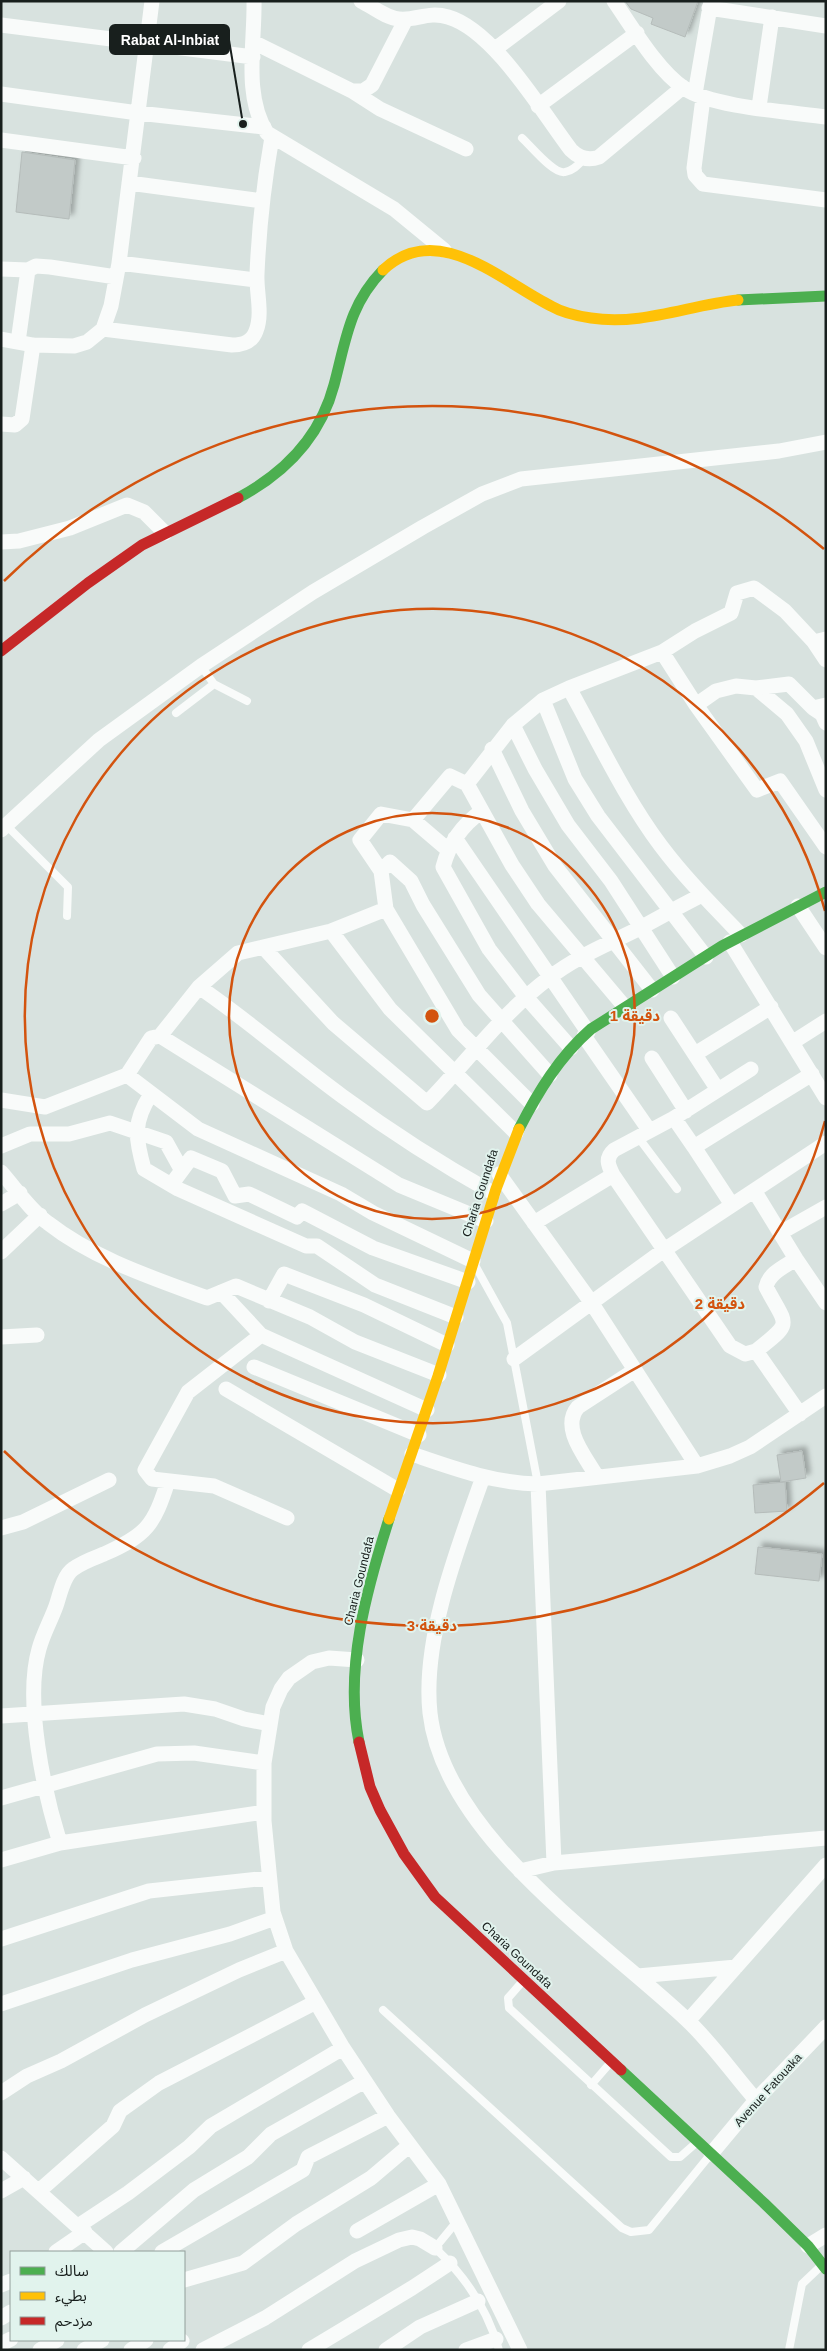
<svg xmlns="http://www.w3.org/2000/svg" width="827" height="2351" viewBox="0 0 827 2351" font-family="Helvetica,'Noto Sans Arabic',sans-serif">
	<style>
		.building { fill: #c2cac8; stroke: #b5bcba; filter: url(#shadow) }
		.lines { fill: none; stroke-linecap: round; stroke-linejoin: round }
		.lane { stroke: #f9fbfa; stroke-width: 8 }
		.street { stroke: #f9fbfa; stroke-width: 15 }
		.fast { stroke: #4caf50; stroke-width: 11 }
		.slow { stroke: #ffc107; stroke-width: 11 }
		.jam { stroke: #c62828; stroke-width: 11 }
		.ring { fill: none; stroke: #d3530e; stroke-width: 2.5 }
		.labels { text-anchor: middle; stroke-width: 4; stroke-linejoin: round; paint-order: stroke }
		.street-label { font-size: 12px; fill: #181f1d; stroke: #e1f3ed }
		.centre { fill: #d3530e; stroke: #e1f3ed; stroke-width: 2.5 }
		.ring-label { font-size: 15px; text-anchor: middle; font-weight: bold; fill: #d3530e; stroke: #e1f3ed; stroke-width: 4; stroke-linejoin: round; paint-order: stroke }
		.leader { fill: none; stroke: #181f1d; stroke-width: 2 }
		.callout-dot { fill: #181f1d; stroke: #e1f3ed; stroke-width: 2 }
		.callout { fill: #181f1d; stroke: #181f1d; stroke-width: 2 }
		.callout-label { font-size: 14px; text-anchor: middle; font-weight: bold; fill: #fff }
	</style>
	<defs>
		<filter id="shadow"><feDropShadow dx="4.5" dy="-4.5" stdDeviation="2.5" flood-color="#0004"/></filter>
	</defs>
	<rect width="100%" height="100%" fill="#d8e2df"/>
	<path class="building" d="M625,1H698L685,37L651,24L653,18L631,9Z
		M22,152L75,160L69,219L16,212Z
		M802,1451L806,1478L781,1482L777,1455Z
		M785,1482L787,1511L755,1513L753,1485Z
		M758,1547L822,1554L819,1581L755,1574Z"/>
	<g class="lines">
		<path class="lane" d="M522,138C531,146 554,175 565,172C573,171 579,164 585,158
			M201,666L214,684L247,701
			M176,713L214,684
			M6,825L68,887L67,916
			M638,1137L677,1189
			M476,1267L507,1323L538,1484
			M522,1982L508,1998L509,2008L671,2157H680L696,2143
			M383,2010L622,2228L631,2232L649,2230L710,2155
			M591,2085L611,2062
			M458,2220L435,2248C465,2276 488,2310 499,2350
			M789,2350L802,2284L821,2266"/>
		<path class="street" d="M254,1C255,42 243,96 267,133L394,209L444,250
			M361,1C373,7 386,18 399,19C416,21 428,11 448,17C494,30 542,112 571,150C579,158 588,161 599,157L683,87
			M614,1C632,27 658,71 684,88C711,107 790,112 826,117
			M709,8L826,26
			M1,25L253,57
			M253,42L352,91H363L372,85L406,19
			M495,49L559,1
			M352,91L380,109L466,149
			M1,94L138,113L264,127
			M695,94L711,1
			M703,98L694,168L695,175L703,184L826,200
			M538,106L637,33
			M759,107L772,17
			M1,140L134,158
			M129,183L262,201
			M119,263L256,280
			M1,269L28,270L36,266L50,267L116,277
			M103,329L232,345C243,345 252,342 256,331C263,314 256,291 257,274C259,227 264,182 272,137
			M1,339L33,345L74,346L87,342L103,329L111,306L119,263L152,1
			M18,342L28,270
			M1,424L15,425L22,419L33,345
			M1,542L19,541L70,528L127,505L144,512L165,533
			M814,642L826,660
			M662,652L696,705L716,691L736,686L756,688L787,714L806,741L826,790
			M569,688C598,740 625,798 661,846C685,878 713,906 741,935
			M756,688L789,684L813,708L826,705
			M543,700L575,779L598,816L706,957
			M696,705L757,790L780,781L826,847
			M813,708L822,714L826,723
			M513,725L535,769L568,825L611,881L673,977
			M492,749L522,811L555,866L652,990
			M467,784L512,865L538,904L624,1006
			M482,811C462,825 449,844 443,867L489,949L526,997L571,1048
			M1,830L99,740L201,666L313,592L423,527L482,494L521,479L779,451L826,442
			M455,838L588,1032
			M447,849L413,820L450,776L467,784L513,725L543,700L569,688L662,652L695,631L731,613L737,593L754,588L785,611L814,642L826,639
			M381,871L390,862L411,881L423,905L479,995L550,1075
			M798,906L826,948
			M386,909L458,1030L532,1104
			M331,931L390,1009L516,1133
			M730,942L826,1098
			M263,947L333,1023L427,1103C468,1061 502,1013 549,978C577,956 611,943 642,927C662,916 682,905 702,895
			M199,987C249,1021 294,1061 342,1096C391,1132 441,1164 493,1193
			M671,1018L718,1090
			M160,1036L399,1185L486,1221
			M584,1036L649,1130
			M793,1042L826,1021
			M695,1054L771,1007
			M652,1058L686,1111
			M127,1075L198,1129L341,1194L373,1213L473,1261
			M151,1094C133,1122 135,1137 144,1169L178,1189L306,1246H317L375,1285L456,1317
			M1,1100L45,1107L127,1075L151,1038L160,1036L199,987L238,953L331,931L386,909L381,871L360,840L381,814L413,820
			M674,1118L694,1147
			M1,1146L30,1134H69L110,1123L166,1142L181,1169
			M1,1172C16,1189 30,1210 48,1223C94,1259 153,1278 207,1298L236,1286L310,1317L355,1342L439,1375
			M499,1174L591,1302L697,1466
			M613,1175C608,1165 605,1158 614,1150L674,1118L751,1069
			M171,1185L191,1158L222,1171L235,1196L249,1194L297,1217L302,1211L373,1248L468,1282
			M755,1192L796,1259L826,1303
			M1,1204L20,1193
			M732,1205L694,1147L812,1074
			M534,1223L613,1175L730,1346L745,1354L756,1351L800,1414
			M780,1233L826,1207
			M1,1252L40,1215
			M221,1292L261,1335L427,1410
			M269,1301L284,1274L364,1305L447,1345
			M261,1335L188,1392L145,1470L152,1479L214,1486L287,1518
			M1,1337L37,1335
			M756,1351C794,1321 787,1327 766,1287C769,1273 784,1267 796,1259
			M514,1359L664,1250L826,1143
			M254,1367L419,1435
			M226,1389L398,1490
			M412,1454C453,1468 493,1483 538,1484L697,1466L730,1456L750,1447L826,1396
			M483,1477C458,1547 422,1639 430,1713C444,1836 602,1940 686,2019C712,2043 733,2074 756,2100
			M597,1477C586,1457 560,1428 578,1407L635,1370
			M538,1484L554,1863
			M1,1528L23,1522L109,1480
			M357,1660L329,1658L312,1662L289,1678L281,1689L273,1707L264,1763V1821L273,1912L286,1951L343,2048L388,2116L439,2184L520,2350
			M1,1716L184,1704L215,1709L244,1719L270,1724
			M1,1798L157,1754L194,1753L264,1763
			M60,1843C44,1792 24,1701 39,1649C43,1634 51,1620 56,1606C60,1595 63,1576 73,1569C82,1562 94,1558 104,1554C147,1535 154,1525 168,1481
			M1,1860L60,1843L264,1812
			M520,1871L554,1863L826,1838
			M1,1939L149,1891L268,1878
			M638,1976L736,1967
			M1,2004L132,1960L230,1934L275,1918
			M688,2021L826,1865
			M1,2093L27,2076L61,2061L145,2015L239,1970L286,1951
			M711,2154L756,2100L826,2027
			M1,2158L106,2252
			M1,2191L24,2178
			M39,2191L113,2126L120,2111L159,2083L316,2002
			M78,2226L128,2193L189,2147L211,2126L343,2048
			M357,2231L439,2184
			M808,2246L826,2235
			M56,2252L85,2232
			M121,2252L194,2190L248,2157L271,2134L365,2081
			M162,2252L303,2170L308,2157L388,2116
			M184,2280L243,2263L296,2224L371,2178L404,2150L410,2148
			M1,2285L11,2281
			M1,2318L11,2312
			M1,2344L11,2339
			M40,2350L57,2340
			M84,2350L102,2340
			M131,2350L146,2340
			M170,2350L182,2341
			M203,2350L265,2318L355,2261L399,2240L412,2237L420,2239L435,2248
			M309,2350L412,2288L450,2263
			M386,2350L420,2327L478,2301
			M466,2350L496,2339"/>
		<path class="fast" d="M738,300L826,296
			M238,498C285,473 320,438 334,385C346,340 349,305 383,270
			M519,1129C538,1092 559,1057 591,1029L722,946L826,892
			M359,1742C344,1669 367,1588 389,1519
			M621,2070L764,2203L808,2246L826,2269"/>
		<path class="slow" d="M383,270C437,219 501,281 551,306C563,313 577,316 591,318C641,326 689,305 738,300
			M389,1519L438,1376L496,1189L519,1129"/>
		<path class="jam" d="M1,651L88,583L142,545L238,498
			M359,1742L370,1787L380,1810L404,1854L435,1897L621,2070"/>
	</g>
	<g class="ring">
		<circle cx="432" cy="1016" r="203"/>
		<path d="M825 1121A407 407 0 1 1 825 911"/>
		<path d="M824 1483A610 610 0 0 1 4 1451M4 581A610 610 0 0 1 824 549"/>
	</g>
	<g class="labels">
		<g class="street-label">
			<text transform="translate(480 1193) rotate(-72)" y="4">Charia Goundafa</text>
			<text transform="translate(359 1581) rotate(-76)" y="4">Charia Goundafa</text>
			<text transform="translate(517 1955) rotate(43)" y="4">Charia Goundafa</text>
			<text transform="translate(768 2090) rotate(-48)" y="4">Avenue Fatouaka</text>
		</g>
	</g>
	<circle cx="432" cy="1016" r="8" class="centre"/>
	<g class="ring-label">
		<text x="635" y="1021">1 دقيقة</text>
		<text x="720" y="1309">2 دقيقة</text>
		<text x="432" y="1631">3 دقيقة</text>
	</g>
	<path class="leader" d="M243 124L229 40"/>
	<circle class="callout-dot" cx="243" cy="124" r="5"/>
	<rect class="callout" x="110" y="25" width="119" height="29" rx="5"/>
	<g class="callout-label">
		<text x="170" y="45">Rabat Al-Inbiat</text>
	</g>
	<rect width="827" height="2351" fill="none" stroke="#181f1d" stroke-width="5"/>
	<rect x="10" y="2251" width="175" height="90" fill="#e1f3ed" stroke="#919e9a"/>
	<rect x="20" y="2267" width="25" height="8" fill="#4caf50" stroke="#919e9a"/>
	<text x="55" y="2276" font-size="15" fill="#181f1d">سالك</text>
	<rect x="20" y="2292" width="25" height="8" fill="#ffc107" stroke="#919e9a"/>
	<text x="55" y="2301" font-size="15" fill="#181f1d">بطيء</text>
	<rect x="20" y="2317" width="25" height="8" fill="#c62828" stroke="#919e9a"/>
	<text x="55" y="2326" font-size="15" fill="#181f1d">مزدحم</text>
</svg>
